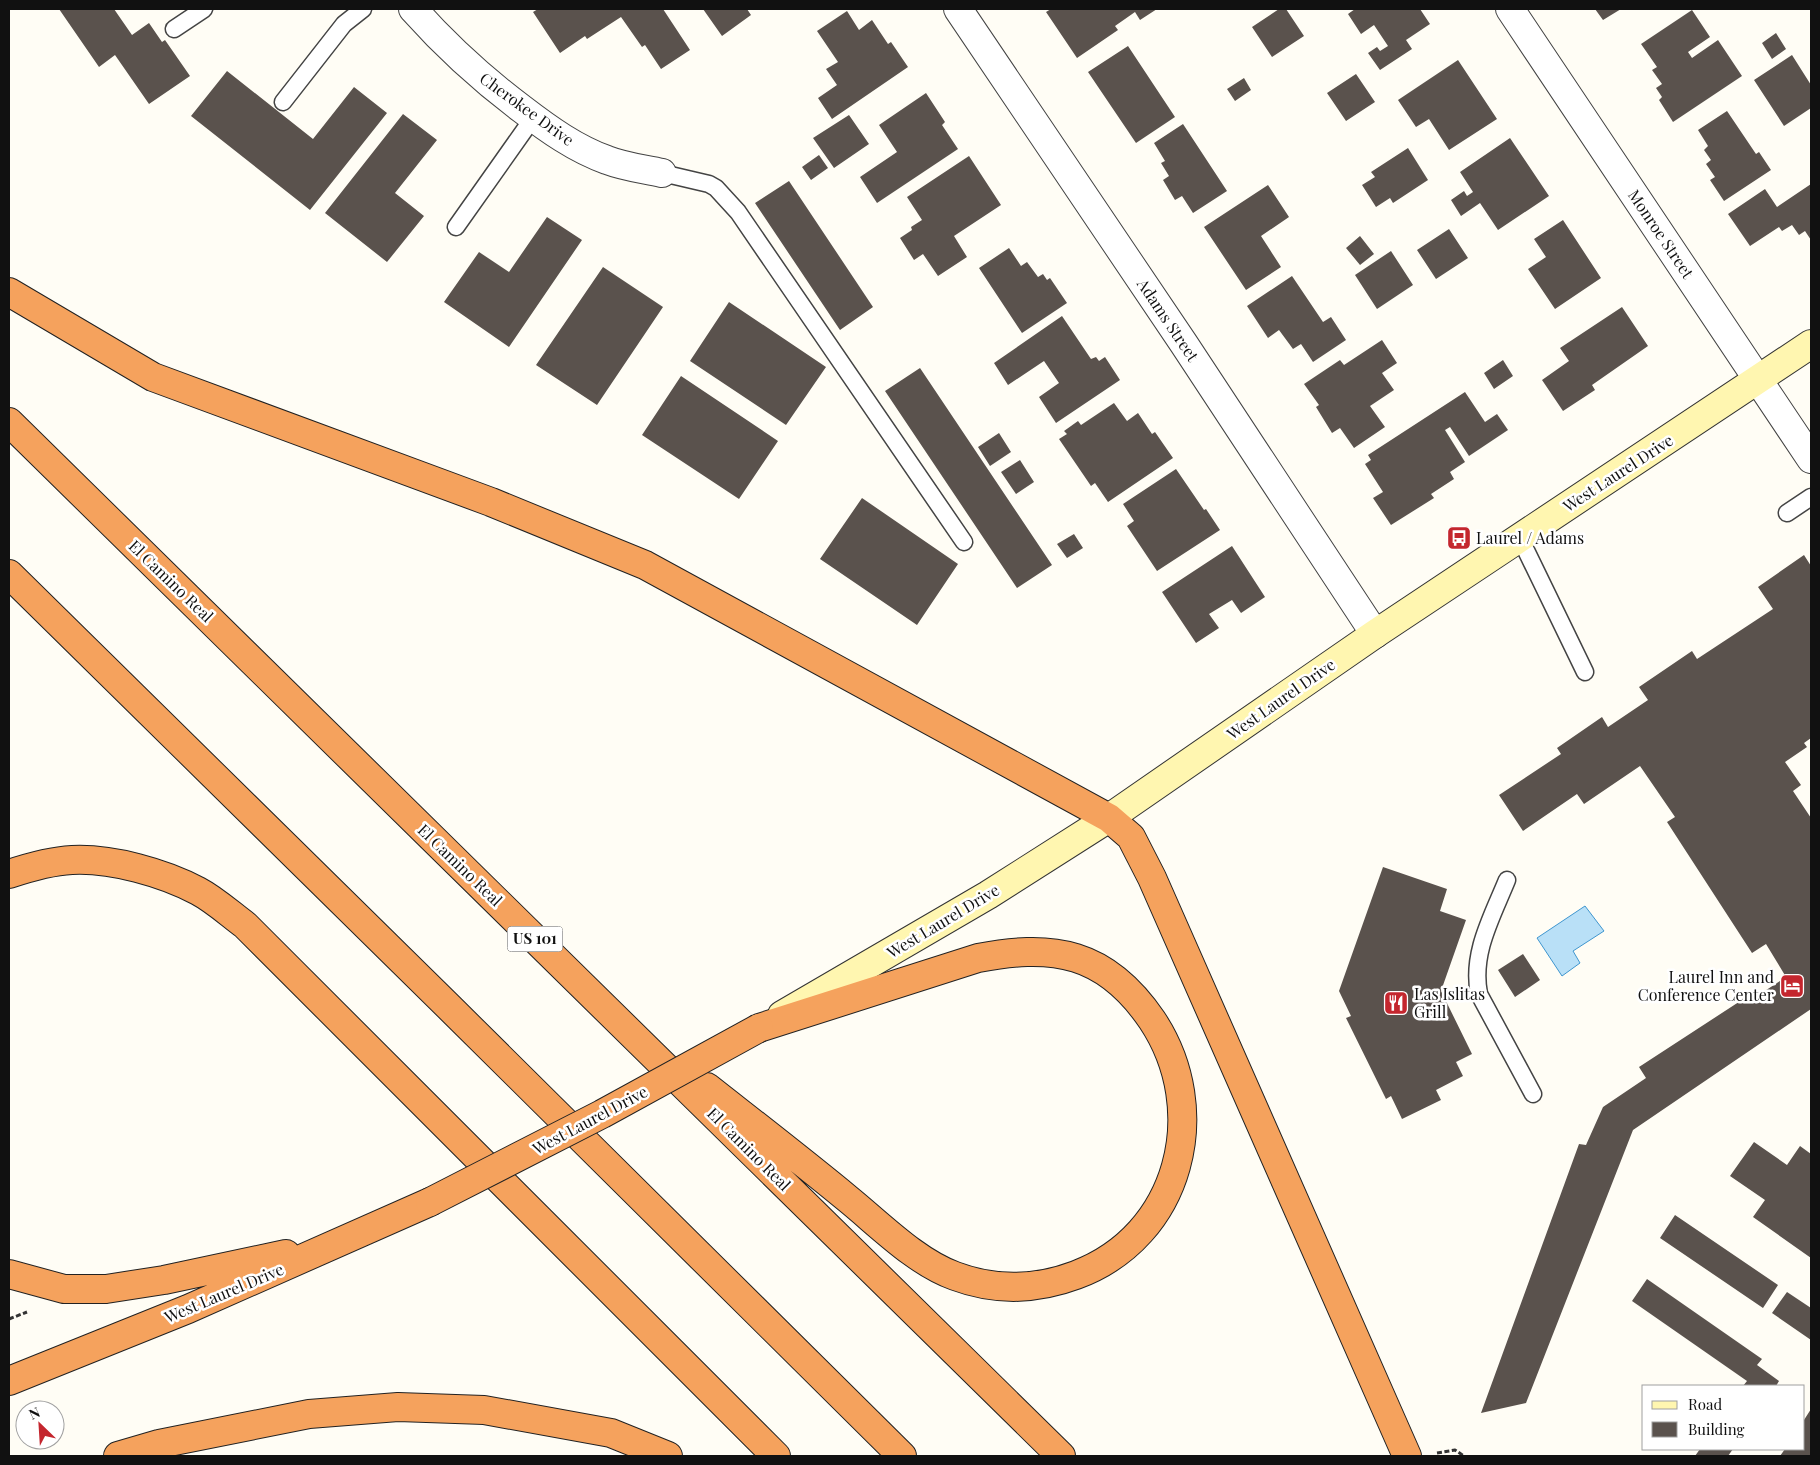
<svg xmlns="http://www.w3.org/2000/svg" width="1820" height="1465" viewBox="0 0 1820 1465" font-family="'Playfair Display',serif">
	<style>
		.water { fill: #b9e0f7; stroke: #3f96cf }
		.building { fill: #5a524d }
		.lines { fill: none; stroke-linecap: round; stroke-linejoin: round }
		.lane-casing { stroke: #444; stroke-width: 19 }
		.street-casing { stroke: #444; stroke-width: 30 }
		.secondary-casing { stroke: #333; stroke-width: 30 }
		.highway-casing { stroke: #222; stroke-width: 30 }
		.path { stroke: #333; stroke-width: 3; stroke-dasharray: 5 2.5; stroke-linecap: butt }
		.lane { stroke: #fff; stroke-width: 16 }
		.street { stroke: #fff; stroke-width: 28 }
		.secondary { stroke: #fff6b0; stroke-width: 28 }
		.highway { stroke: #f5a25d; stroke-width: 28 }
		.highway-bridge-casing { stroke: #222; stroke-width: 30; stroke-linecap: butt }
		.highway-bridge { stroke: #f5a25d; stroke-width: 28 }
		.labels { text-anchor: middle; stroke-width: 5; stroke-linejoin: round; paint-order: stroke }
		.shield { fill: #fff; stroke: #585858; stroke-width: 1 }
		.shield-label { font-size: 15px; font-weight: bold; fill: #111 }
		.street-label { font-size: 16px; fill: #111; stroke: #fff }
		.poi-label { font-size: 16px; fill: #111; stroke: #fff; text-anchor: start }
	</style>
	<rect width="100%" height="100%" fill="#fffdf5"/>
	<path class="water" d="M1585,906L1604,931L1573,951L1580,963L1562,976L1537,938Z"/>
	<path class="building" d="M59,9H114L132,35L149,23L162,42L165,40L190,76L149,104L115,55L99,67Z
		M538,9H663L690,50L661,69L645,45L642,47L621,17L587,39L585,36L560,53L533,12Z
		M703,9H747L751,15L722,36Z
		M1051,9H1157L1140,20L1135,12L1115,26L1118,30L1077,58L1046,12Z
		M1279,9H1286L1304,36L1272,57L1252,27Z
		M1355,9H1420L1430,24L1406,40L1412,49L1380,70L1368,53L1377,47L1380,51L1388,46L1374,25L1361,34L1348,14Z
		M1595,9H1621L1603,20Z
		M1692,10L1710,37L1688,52L1692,58L1718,40L1742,76L1673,122L1659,100L1662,97L1656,88L1662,84L1652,70L1657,67L1641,44Z
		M847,11L859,30L872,20L888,44L891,42L908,67L832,119L818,98L837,85L826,69L838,62L817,31Z
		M1776,33L1786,49L1772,59L1762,43Z
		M1128,46L1175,117L1136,143L1088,72Z
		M1792,55L1811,85V108L1784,126L1754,80Z
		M1458,60L1497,119L1449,150L1429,119L1416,127L1398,100Z
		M227,71L313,139L354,87L387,113L310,210L191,116Z
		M1356,74L1375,102L1346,121L1327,93Z
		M1244,78L1251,90L1235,101L1227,89Z
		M926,93L945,122L942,125L958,149L877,203L860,177L897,152L879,125Z
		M1727,111L1756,154L1759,152L1771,170L1724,201L1710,180L1715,177L1706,164L1711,160L1704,150L1708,146L1698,130Z
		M403,114L437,140L395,193L424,216L387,262L325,213Z
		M849,115L869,144L834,168L813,138Z
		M1183,124L1227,191L1193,213L1182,196L1175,200L1163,180L1169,176L1161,163L1165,161L1154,143Z
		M1510,138L1549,196L1498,230L1480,203L1461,216L1451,200L1464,191L1467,196L1473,192L1460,172Z
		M1408,148L1428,180L1393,203L1390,198L1376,207L1362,185L1375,177L1371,172Z
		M819,155L828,168L811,180L802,167Z
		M969,156L1001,205L954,236L967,257L938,276L923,254L914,260L900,238L912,230L911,227L922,220L907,197Z
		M789,181L873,307L840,330L755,203Z
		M1811,184V240L1805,231L1799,235L1792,225L1782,231L1779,227L1750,246L1728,214L1765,189L1777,207Z
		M1268,185L1289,217L1261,236L1281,267L1246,290L1204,227Z
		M547,217L582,240L509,347L444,302L479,252L509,272Z
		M1563,220L1601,278L1555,309L1528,269L1546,257L1534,239Z
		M1449,229L1468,258L1436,279L1417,250Z
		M1360,236L1374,254L1360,265L1346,248Z
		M1009,248L1021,266L1027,262L1038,277L1043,274L1047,280L1050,278L1067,303L1022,333L979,268Z
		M1391,251L1413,285L1377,309L1355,275Z
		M603,267L663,307L597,405L536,365Z
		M1292,276L1323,322L1331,317L1346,340L1313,362L1301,344L1293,349L1279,330L1268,338L1247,306Z
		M729,302L826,367L786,425L690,361Z
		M1622,307L1648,346L1592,385L1595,390L1563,411L1542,380L1569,361L1560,348Z
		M1062,316L1091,359L1096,357L1099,361L1105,357L1120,380L1056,423L1039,397L1059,383L1044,361L1008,385L994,363Z
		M1382,340L1397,363L1382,373L1394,390L1370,406L1385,427L1354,448L1340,428L1332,433L1316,407L1319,405L1304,384L1340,360L1344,365Z
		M1503,360L1513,376L1494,389L1484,373Z
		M920,368L1052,565L1017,588L885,391Z
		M681,376L778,441L739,499L642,435Z
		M1465,392L1485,422L1497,414L1508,430L1469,456L1450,427L1445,430L1465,462L1450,472L1454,479L1431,494L1434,498L1391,525L1373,498L1383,492L1365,464L1371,460L1368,455Z
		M1114,403L1127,421L1138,413L1152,434L1155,432L1173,458L1108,502L1095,483L1091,486L1059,439L1067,434L1064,431L1078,421L1081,425Z
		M999,433L1011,452L990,466L978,447Z
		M1020,460L1034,482L1016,494L1001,472Z
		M1176,469L1204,510L1206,509L1220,530L1157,571L1127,526L1134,521L1123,504Z
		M862,498L958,564L917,625L820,559Z
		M1074,534L1083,548L1067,558L1057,544Z
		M1232,546L1265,597L1241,613L1232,600L1209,614L1219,628L1196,643L1162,592Z
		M1804,555L1811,566V738L1804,743L1807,747L1785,762L1801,785L1793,791L1811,818V1009L1633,1130L1526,1403L1481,1413L1579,1144L1586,1145L1603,1107L1646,1078L1639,1067L1748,996L1751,1000L1786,977L1766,944L1752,953L1667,822L1675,817L1640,766L1584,804L1577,794L1523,831L1499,795L1561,754L1557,748L1602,717L1608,727L1648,700L1639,687L1692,651L1697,659L1773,609L1758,587Z
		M1383,867L1447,889L1440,911L1466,920L1441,991L1472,1054L1456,1062L1463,1076L1436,1090L1441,1100L1402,1119L1391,1096L1386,1099L1346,1018L1351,1016L1339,991Z
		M1523,954L1540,980L1515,997L1498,970Z
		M1754,1142L1787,1165L1800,1146L1811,1154V1258L1753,1217L1765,1200L1730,1176Z
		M1675,1215L1778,1285L1763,1308L1660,1238Z
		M1647,1279L1762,1359L1757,1365L1779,1381L1776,1386H1743L1747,1381L1632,1301Z
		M1787,1292L1811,1308V1340L1772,1313Z
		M1811,1409V1456H1780L1785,1449H1804V1420Z
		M1700,1449H1733L1728,1456H1695Z"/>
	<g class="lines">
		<defs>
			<path id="lane" d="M174,29L204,9
				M283,102L344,24L363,9
				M662,173L709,184L716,188L738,212L964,542
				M456,227L533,118
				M1787,513L1811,497
				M1520,538L1585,672
				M1507,880C1492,917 1471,953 1479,994L1533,1094"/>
			<path id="street" d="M413,9C446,46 482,79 522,109C548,129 576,149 607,160C625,167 644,169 662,173
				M958,9L1184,344L1375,634
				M1510,9L1811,459"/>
			<path id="secondary" d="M782,1015L988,895L1109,818L1375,634L1811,344"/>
			<path id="highway" d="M9,292L153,377L491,502L645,565L1109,818L1131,837L1152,878L1407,1456
				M9,422L1061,1456
				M9,574L451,1009L902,1456
				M9,874C30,867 51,861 72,860C112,858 164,873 198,891C215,900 230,914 245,925L776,1456
				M707,1087C754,1124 802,1161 848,1199C880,1225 916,1262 955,1276C995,1291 1036,1290 1076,1275C1181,1236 1212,1110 1152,1020C1133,992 1108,968 1076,958C1044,948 1010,952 978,958L759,1028
				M9,1274L64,1289H106L164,1280L286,1254
				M9,1381L188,1309L430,1202
				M118,1456L159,1444L309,1414L398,1407L484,1410L611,1433L668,1456"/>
		</defs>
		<use href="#lane" class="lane-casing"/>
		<use href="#street" class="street-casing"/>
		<use href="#secondary" class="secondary-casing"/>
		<use href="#highway" class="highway-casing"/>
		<path class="path" d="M9,1319L27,1312
			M1437,1453L1455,1450L1464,1456"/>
		<use href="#lane" class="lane"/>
		<use href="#street" class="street"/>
		<use href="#secondary" class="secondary"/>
		<use href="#highway" class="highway"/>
		<defs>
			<path id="highway-bridge" d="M430,1202L602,1114L759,1028"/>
		</defs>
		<use href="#highway-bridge" class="highway-bridge-casing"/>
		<use href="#highway-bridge" class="highway-bridge"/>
	</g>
	<defs>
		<symbol id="bus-square" viewBox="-11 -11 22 22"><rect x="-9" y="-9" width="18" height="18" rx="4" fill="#c4262e" stroke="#fff"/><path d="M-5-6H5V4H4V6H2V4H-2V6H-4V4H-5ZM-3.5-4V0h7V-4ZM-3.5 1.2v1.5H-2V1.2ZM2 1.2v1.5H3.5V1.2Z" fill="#fff"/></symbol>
		<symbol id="hotel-square" viewBox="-11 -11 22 22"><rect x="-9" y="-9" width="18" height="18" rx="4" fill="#c4262e" stroke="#fff"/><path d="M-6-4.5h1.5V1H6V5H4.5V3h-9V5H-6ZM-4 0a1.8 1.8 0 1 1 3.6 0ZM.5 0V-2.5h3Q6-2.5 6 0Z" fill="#fff"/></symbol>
		<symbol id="restaurant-square" viewBox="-11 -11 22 22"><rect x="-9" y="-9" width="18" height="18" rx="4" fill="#c4262e" stroke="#fff"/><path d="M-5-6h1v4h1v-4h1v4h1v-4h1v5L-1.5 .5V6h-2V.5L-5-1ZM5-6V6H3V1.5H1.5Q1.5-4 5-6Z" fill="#fff"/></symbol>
	</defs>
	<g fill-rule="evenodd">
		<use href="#bus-square" x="1445" y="524" width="28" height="28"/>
		<use href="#hotel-square" x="1778" y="972" width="28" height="28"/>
		<use href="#restaurant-square" x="1382" y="989" width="28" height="28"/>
	</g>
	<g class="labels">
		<rect class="shield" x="507.5" y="926.5" width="55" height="25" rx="4"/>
		<g class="shield-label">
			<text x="535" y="944">US 101</text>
		</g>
		<g class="street-label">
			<text transform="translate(527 109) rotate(36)" y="6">Cherokee Drive</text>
			<text transform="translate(1661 234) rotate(56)" y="6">Monroe Street</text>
			<text transform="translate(1168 320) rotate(56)" y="6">Adams Street</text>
			<text transform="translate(1618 473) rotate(-33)" y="6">West Laurel Drive</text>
			<text transform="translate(171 581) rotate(44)" y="6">El Camino Real</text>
			<text transform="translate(1281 699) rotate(-35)" y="6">West Laurel Drive</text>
			<text transform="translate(460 865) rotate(44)" y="6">El Camino Real</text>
			<text transform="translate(943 921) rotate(-31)" y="6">West Laurel Drive</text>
			<text transform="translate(590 1120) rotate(-28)" y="6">West Laurel Drive</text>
			<text transform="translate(749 1149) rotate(45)" y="6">El Camino Real</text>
			<text transform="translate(224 1293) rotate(-23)" y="6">West Laurel Drive</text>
		</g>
		<g class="poi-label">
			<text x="1476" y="544">Laurel / Adams</text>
			<text x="1774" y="983" text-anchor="end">Laurel Inn and<tspan x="1774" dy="18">Conference Center</tspan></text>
			<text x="1414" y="1000">Las Islitas<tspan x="1414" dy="18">Grill</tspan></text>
		</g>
	</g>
	<rect width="1820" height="1465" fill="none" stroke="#111111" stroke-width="20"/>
	<rect x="1642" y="1385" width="162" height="65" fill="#ffffff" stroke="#a0a0a0"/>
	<rect x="1652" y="1401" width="25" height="8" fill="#fff6b0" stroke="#a0a0a0"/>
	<text x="1688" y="1410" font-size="15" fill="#111111">Road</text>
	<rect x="1652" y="1422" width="25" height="15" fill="#5a524d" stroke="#a0a0a0"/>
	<text x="1688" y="1435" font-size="15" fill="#111111">Building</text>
	<g transform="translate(40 1425) rotate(335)"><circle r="24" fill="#ffffff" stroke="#a0a0a0"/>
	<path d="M0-4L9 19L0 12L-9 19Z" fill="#c4262e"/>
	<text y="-8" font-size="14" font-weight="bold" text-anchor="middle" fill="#111111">N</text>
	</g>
</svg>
